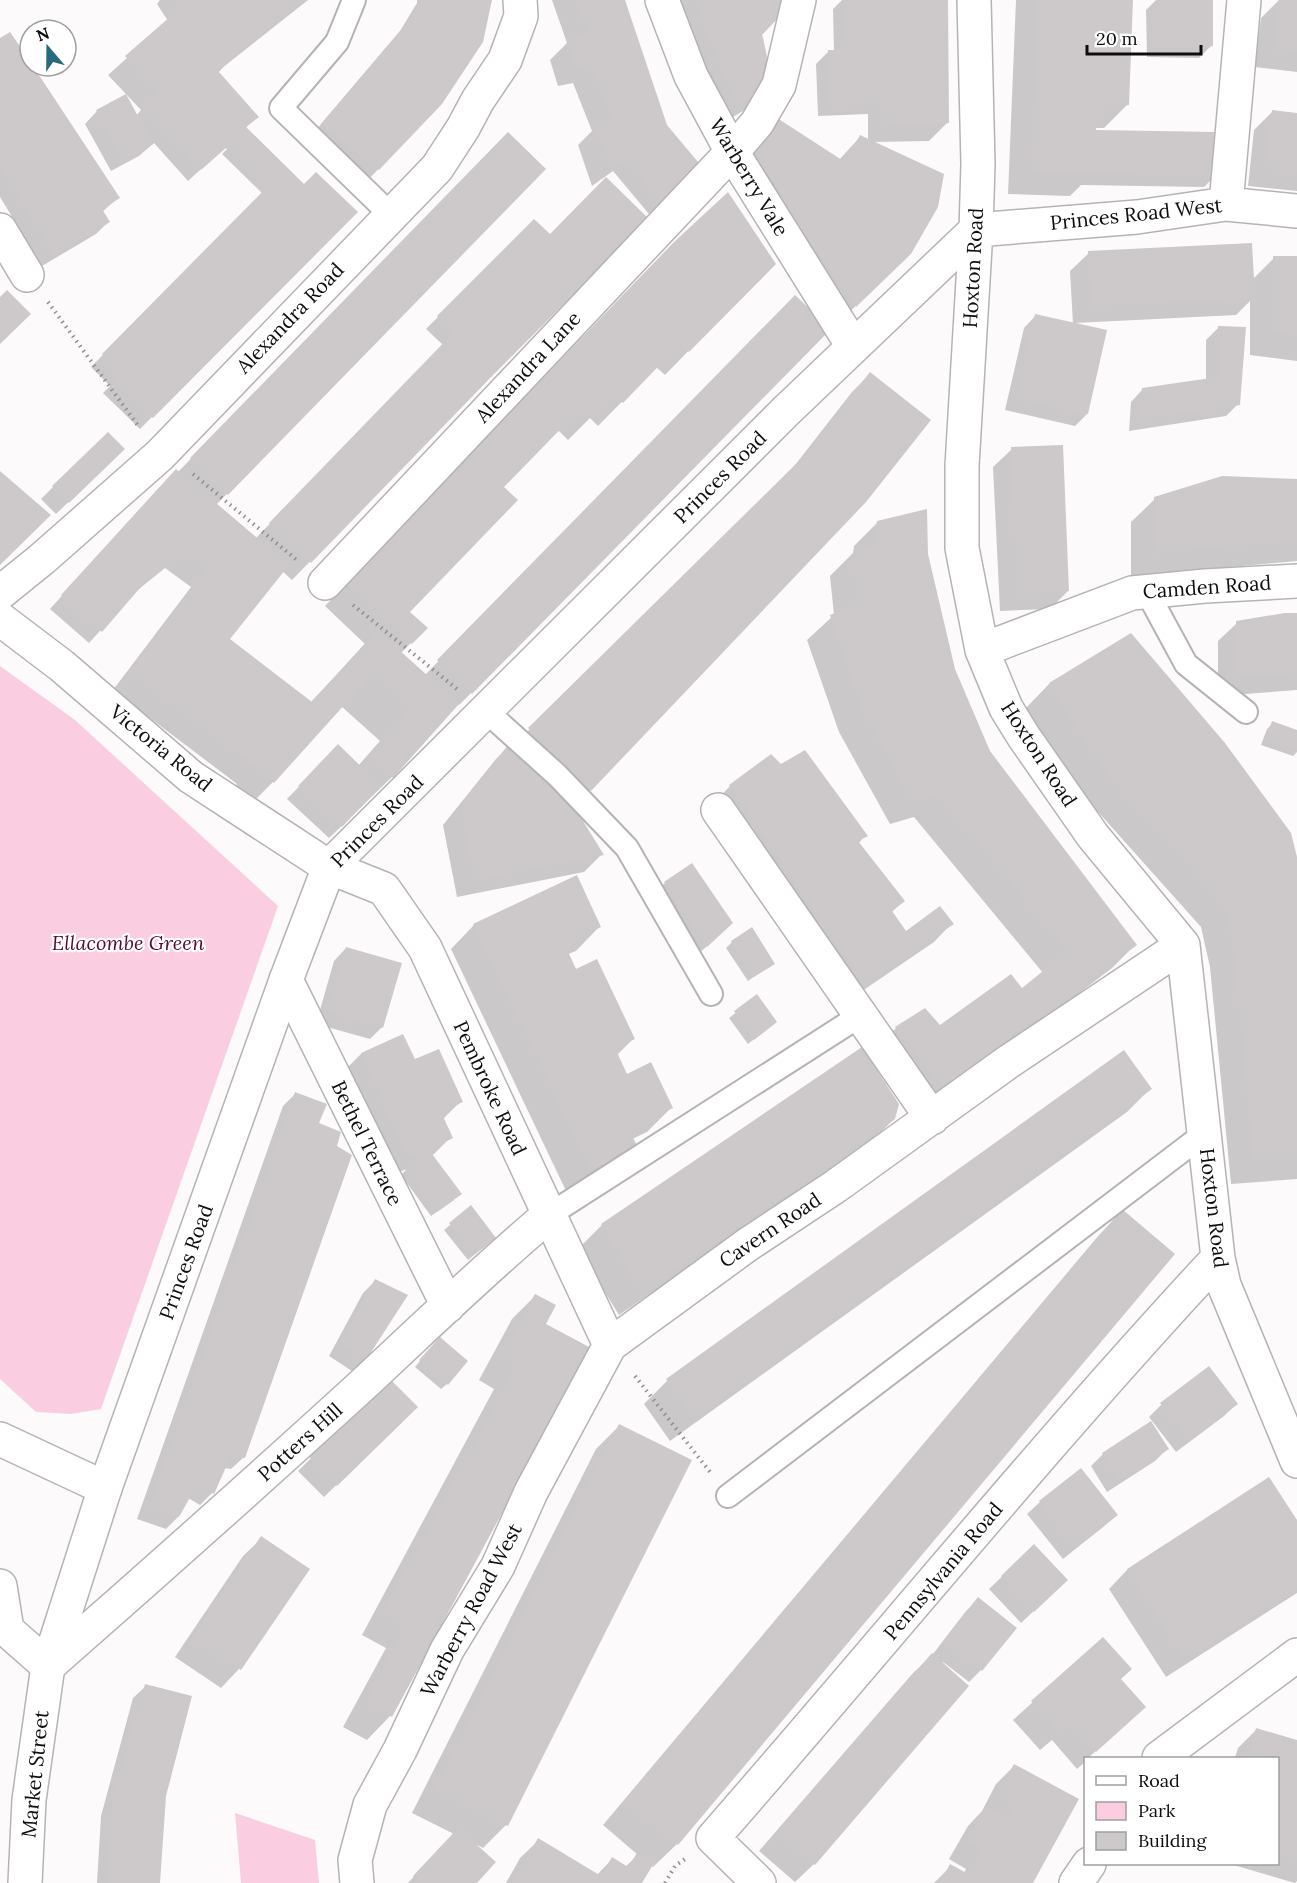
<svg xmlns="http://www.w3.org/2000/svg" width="1297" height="1883" viewBox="0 0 1297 1883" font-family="Lora,serif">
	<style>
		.green { fill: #facde1 }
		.shadow { fill: #0003 }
		.building { fill: #cdc9cb }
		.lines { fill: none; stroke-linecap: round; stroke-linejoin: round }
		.service-casing { stroke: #b6b3b4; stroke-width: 26 }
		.minor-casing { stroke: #b6b3b4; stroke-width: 36 }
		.tertiary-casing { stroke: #b6b3b4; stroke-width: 36 }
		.path { stroke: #908e8f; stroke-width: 4; stroke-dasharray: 1.5 4.5; stroke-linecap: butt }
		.service { stroke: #fff; stroke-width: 22 }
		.minor { stroke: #fff; stroke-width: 33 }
		.tertiary { stroke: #fff; stroke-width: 33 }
		.labels { text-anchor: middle; stroke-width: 4.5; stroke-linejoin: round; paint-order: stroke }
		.street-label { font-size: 20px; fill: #0f0e0f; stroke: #fff }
		.park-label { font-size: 20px; font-style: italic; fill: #570838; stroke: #fff }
	</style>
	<rect width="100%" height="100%" fill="#fdfafb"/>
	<path class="green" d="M0,666L75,720L278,906L101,1409L71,1414L36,1412L0,1379Z
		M235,1813L315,1840L319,1883H241Z"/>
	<path class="shadow" d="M160,0H308L217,72L256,117L245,129L304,186L356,212L140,429L103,393L110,386L91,367L262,193L222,154L227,149L225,147L188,181L154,143L139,156L111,171L85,124L97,111L136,116L141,110L108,75L168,21L157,4Z
		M417,0H490L441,103L366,182L310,137L400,31L417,3Z
		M552,0H623L665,126L689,180L649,214L613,171L592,186L578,145L592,131L573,83L558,86L550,60L567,43Z
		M661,0H787L781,15L761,36L771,84L748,108L713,129Z
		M842,0H947V123L929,141L871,142L891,272L837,324L737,183L756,136L839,160L860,137L868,140V114L818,116L816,64L828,52H834L833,9Z
		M1016,0H1132L1128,104L1104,128H1095V132L1216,175L1204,187L1081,185L1070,196L1008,194Z
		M1156,0H1212V45L1199,58L1147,57L1146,10Z
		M1279,0L1297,1V72L1255,67L1261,18Z
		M0,39L30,64L118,198L102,212L108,222L96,234L42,266L0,197Z
		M1272,112L1297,114V191L1248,186L1254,130Z
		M508,134L544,169L216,505L256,538L443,345L426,329L534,221L494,372L292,580L282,571L228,639L310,703L365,644L325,606L649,268L735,303L665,375L656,367L598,426L590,418L568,440L557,429L502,487L408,612L426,628L401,653L425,675L795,297L828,329L471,693L459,705L457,704L392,777L329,838L287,799L326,759L358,766L380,741L341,706L273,782L241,814L224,799L237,784L113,690L191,587L165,568L134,593L89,643L50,609L158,489L178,472Z
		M1089,253L1253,279L1274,258L1297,257V361L1250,355V301L1236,315L1075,323L1087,414L1075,426L1005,410L1024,328L1036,315L1073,324L1070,271Z
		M1219,327L1238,404L1226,416L1129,431L1131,402L1143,389L1206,380V340Z
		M870,374L590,790L578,802L517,742L788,474L852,392Z
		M123,449L56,514L41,499L53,487Z
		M1012,449L1068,591L1050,609L1000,611L993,467Z
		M1297,481V561L1131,576V522L1155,499Z
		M878,522L926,554L953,670L988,752L1135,945L1112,968L1065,1004L923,1104L878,1046L896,1028L940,1027L1022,990L1043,973L914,817L890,824L839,732L807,640L834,615L830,576L853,553L854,546Z
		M1297,615V690L1218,696V641L1237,623Z
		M1131,635L1297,864V1179L1231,1184L1210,967L1201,927L1074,785L1026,708L1049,684Z
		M1273,723L1297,731V752L1293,756L1261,745L1267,729Z
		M508,747L602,854L584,872L457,897L443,825L496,759Z
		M730,786L866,835L858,844L903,901L891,913L905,933L952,923L934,942L846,1002L712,805Z
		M665,883L719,935L694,958L652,895Z
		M474,925L599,927L576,951L568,954L576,971L634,1038L617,1055L626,1076L671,1108L647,1132L632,1139L636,1147L567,1193L451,949Z
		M732,942L773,963L748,981L726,948Z
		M346,948L382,1027L370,1039L316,1024L334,961Z
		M757,997L776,1022L748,1044L729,1018Z
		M402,1036L414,1061L461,1101L443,1119L451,1137L432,1156L454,1200L431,1216L401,1175L407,1169L390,1175L343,1072L361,1054Z
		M1150,1089L1127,1112L670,1441L644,1404L667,1381Z
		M295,1094L318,1123L244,1457L231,1469L224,1468L212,1493L200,1505L188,1498L178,1517L166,1529L137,1519L283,1106Z
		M894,1119L870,1143L619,1315L578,1249L602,1225Z
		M471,1208L489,1243L468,1260L444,1230Z
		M1122,1212L1173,1254L677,1844L653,1867L651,1866L641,1883H506L520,1858L539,1840L597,1875L612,1859L625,1867L638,1855L603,1825L1099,1235Z
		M375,1281L365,1359L352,1371L329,1356L363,1293Z
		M535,1296L544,1324L589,1349L390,1716L367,1740L343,1727L386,1648L362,1635L494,1389L479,1380L512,1319Z
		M434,1344L447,1384L441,1389L415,1367Z
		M390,1381L416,1407L324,1497L298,1471Z
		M1236,1404L1224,1416L1176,1452L1149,1417L1161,1405Z
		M620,1425L506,1825L483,1848L477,1845L475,1883H408L454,1834L412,1813L596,1449Z
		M1167,1449L1155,1461L1107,1492L1091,1466L1103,1454Z
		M1081,1470L1116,1515L1103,1527L1063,1559L1027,1514L1040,1502Z
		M1269,1479L1297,1523V1593L1166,1677L1109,1589L1127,1570Z
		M262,1538L307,1569L239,1669L221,1688L175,1657L243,1556Z
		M1034,1546L1054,1592L1021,1623L989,1589Z
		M979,1599L981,1670L969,1682L943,1662L941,1664L967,1686L814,1864L795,1882L759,1851L913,1673L933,1654L966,1611Z
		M1103,1639L1120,1679L1144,1707L1088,1758H1086V1761L1077,1769L1052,1740L1040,1750L1013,1720Z
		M146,1686L165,1796L159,1883H97L101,1816L133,1698Z
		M1256,1730L1297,1742V1881L1295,1883L1230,1864H1278V1758H1235L1238,1748Z
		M1014,1766L1031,1883H934L951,1866L964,1873L966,1869L949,1859L968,1826L982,1811L996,1784Z"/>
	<path class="building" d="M184,0H305L234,55L219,72L259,117L246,127L304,184L316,172L358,212L153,418L114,380L121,373L102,354L267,187L227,147L201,170L167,132L141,110L159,91L125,56L186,3Z
		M423,0H492L483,42L442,104L379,170L321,124L412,17Z
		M576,0H625L667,125L703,168L662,203L626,160L611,169L595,126L612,117L591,66L576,68L567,40L588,33Z
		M694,0H788L783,16L761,29L773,84L737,106Z
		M845,0H948L949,123L886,124L887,103L829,105L828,50H846Z
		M1038,0H1133L1129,105L1098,104L1096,130L1218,132V176L1031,171Z
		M1158,0H1213V46H1159Z
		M1279,0H1297V52L1273,49Z
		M10,32L30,61V66H33L120,198L102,209L110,222L54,255L0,165V38Z
		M126,94L153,144L124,160L96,110Z
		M1272,110L1297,113V171L1265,168Z
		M774,116L845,162L860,135L944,174L938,207L911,254L856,307L755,164Z
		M508,132L546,169L228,495L190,458Z
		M606,177L649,219L495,373L311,563L269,523L454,332L437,316L534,219L550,234Z
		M728,192L776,264L689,352L680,344L623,403L614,395L592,418L582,407L504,487L518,500L410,612L428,628L412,644L347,582L673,243Z
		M1252,243L1255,297L1091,306L1088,251Z
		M1273,256H1297V335L1273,332Z
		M7,290L31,314L0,344V297Z
		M795,295L831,329L472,694L437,660Z
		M1035,314L1107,330L1088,414L1016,398Z
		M1218,326L1246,327L1240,405L1140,419L1142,388L1218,377Z
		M870,372L931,420L866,502L591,791L528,728L805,455Z
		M108,432L125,449L69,503L52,486Z
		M1063,445L1069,591L1018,594L1011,447Z
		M176,469L289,565L230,639L312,702L377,630L459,704L393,778L369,756L411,708L373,673L274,783L255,766L130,671L208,568L185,550L146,581L102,632L61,595Z
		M0,471L51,515L0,565Z
		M1222,476L1297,479V540L1154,553V497Z
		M927,509L928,554L955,669L990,751L1137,945L941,1087L895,1027L925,1008L940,1025L1011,974L1022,988L1068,951L938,794L913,801L862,709L830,615L858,605L853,551L874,546L877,521Z
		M1285,613H1297V674L1236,678V621Z
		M1131,633L1225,743L1291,833L1297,857V1158L1254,1161L1233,942L1224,903L1098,762L1049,683Z
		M1272,721L1297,730V750L1266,739Z
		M338,744L381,786L342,827L298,786Z
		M508,745L572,803L604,855L475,880L461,805Z
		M805,750L868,836L858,841L905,901L892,911L906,931L940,906L954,924L864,984L729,785L771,754L781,764Z
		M692,863L733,923L707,947L664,882Z
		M577,875L601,927L565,945L576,969L597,959L635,1039L615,1048L627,1074L651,1062L673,1108L629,1129L638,1148L591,1170L473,924Z
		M752,927L775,964L754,977L731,941Z
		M346,947L402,963L383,1028L327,1012Z
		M757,994L777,1022L754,1040L734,1011Z
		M403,1034L415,1059L439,1049L463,1102L441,1112L453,1138L429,1150L408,1158L361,1053Z
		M862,1047L899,1104L895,1119L643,1292L601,1224Z
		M1124,1050L1152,1089L695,1419L666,1379Z
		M295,1092L327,1104L319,1123L341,1132L337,1146L352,1155L245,1458L231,1456L214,1494L197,1485L179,1517L149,1507Z
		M429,1150L462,1194L437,1212L405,1169Z
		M471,1205L496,1238L474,1255L449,1223Z
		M1122,1209L1175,1254L678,1845L625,1801Z
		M375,1279L408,1295L366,1360L340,1344Z
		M535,1294L556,1305L546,1324L591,1348L392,1717L366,1703L408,1624L384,1611L517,1365L501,1356Z
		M440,1337L468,1361L448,1385L419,1360Z
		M1209,1366L1238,1404L1189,1441L1160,1403Z
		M390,1379L418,1407L337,1486L309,1457Z
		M1151,1421L1169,1449L1120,1481L1102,1453Z
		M619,1424L692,1460L508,1826L435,1789Z
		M1081,1468L1118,1515L1076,1548L1039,1501Z
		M1269,1477L1297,1520V1588L1185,1660L1127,1569Z
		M261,1536L310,1569L241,1670L192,1638Z
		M1034,1544L1068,1580L1034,1612L1001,1576Z
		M978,1597L1017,1628L982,1671L944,1640Z
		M1103,1637L1132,1669L1121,1679L1146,1707L1096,1752L1071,1723L1059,1733L1031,1701Z
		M932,1653L969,1686L815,1865L776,1832Z
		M145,1684L192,1696L166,1796L160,1883H108L112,1802Z
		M1256,1728L1297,1740V1860L1278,1854V1758H1247Z
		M1014,1764L1079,1799L1033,1883H940L950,1864L970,1875L983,1850L967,1841L985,1806L1008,1818L1017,1803L999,1792Z
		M458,1828L496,1862L477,1883H421L413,1876Z
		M538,1838L601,1876L612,1857L628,1867L637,1853L654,1863L642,1883H512Z"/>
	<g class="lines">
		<defs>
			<path id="service" d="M354,0L337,42L281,108L390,214
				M1147,592L1186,664L1246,712
				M486,711L557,775L627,848L711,994
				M549,1215L861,1015
				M728,1496L1204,1134"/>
			<path id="minor" d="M662,0L691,76L732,152L853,346
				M1226,204L1244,0
				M1297,211L1226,204L1137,217L976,230L962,466V548L982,650L1006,708L1024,737L1093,836L1183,945L1218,1258L1224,1285L1297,1461
				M0,230L27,275
				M325,583L732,152L757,123L779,85L799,0
				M0,593L42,559L160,455L437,168L463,128L478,100L505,60L521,16L520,0
				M0,619L62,666L191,777L329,867L384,889L425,948L610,1345
				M982,650L1132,593L1205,586L1297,581
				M718,810L932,1118
				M286,980L448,1306
				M0,1439L105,1488
				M0,1586L7,1630L48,1666C152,1575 255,1483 357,1390C421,1331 482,1271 549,1215
				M1159,1758L1297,1655
				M357,1883L355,1860L370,1805L400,1750L447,1650L498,1566L531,1492L610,1345L747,1245L836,1186L1008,1062L1183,945
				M759,1883L713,1838C882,1645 1043,1446 1218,1258
				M1076,1883L1089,1864"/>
			<path id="tertiary" d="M25,1883L29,1800L48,1666L105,1488L286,980L329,867L786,411L976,230L978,164L974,0"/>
		</defs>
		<use href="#service" class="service-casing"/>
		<use href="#minor" class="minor-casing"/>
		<use href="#tertiary" class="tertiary-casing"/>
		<path class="path" d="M48,302L139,427
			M193,474L298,561
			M353,605L457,689
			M635,1376L710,1472
			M665,1883L675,1866L685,1859"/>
		<use href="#service" class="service"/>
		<use href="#minor" class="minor"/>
		<use href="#tertiary" class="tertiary"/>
	</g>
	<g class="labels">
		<g class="street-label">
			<text transform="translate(749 177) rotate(59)" y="7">Warberry Vale</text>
			<text transform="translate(1136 214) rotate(-6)" y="7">Princes Road West</text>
			<text transform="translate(973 268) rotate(-87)" y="7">Hoxton Road</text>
			<text transform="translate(290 318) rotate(-46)" y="7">Alexandra Road</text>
			<text transform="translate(528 367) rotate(-47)" y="7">Alexandra Lane</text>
			<text transform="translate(720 477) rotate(-45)" y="7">Princes Road</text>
			<text transform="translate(1207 587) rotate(-4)" y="7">Camden Road</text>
			<text transform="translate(161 748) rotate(39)" y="7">Victoria Road</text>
			<text transform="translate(1039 754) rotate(57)" y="7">Hoxton Road</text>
			<text transform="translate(377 821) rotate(-45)" y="7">Princes Road</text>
			<text transform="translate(490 1088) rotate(65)" y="7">Pembroke Road</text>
			<text transform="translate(367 1143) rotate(64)" y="7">Bethel Terrace</text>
			<text transform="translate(1214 1208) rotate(83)" y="7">Hoxton Road</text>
			<text transform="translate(770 1230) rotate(-34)" y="7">Cavern Road</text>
			<text transform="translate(186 1262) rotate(-70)" y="7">Princes Road</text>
			<text transform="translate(300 1442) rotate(-42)" y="7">Potters Hill</text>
			<text transform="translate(943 1571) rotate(-50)" y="7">Pennsylvania Road</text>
			<text transform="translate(471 1610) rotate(-62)" y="7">Warberry Road West</text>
			<text transform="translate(35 1774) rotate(-84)" y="7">Market Street</text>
		</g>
		<g class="park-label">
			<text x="128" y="950">Ellacombe Green</text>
		</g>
	</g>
	<rect x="1084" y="1757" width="195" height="108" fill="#ffffff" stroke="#9f9f9f" stroke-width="1.5"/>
	<rect x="1096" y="1776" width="30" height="9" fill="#ffffff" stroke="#9f9f9f" stroke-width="1.5"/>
	<text x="1138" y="1787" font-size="18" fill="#0f0e0f">Road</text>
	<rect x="1096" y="1802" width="30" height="18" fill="#facde1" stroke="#9f9f9f" stroke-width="1.5"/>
	<text x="1138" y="1817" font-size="18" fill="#0f0e0f">Park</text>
	<rect x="1096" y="1832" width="30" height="18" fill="#cdc9cb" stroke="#9f9f9f" stroke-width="1.5"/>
	<text x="1138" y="1847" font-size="18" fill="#0f0e0f">Building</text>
	<g transform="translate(48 48) rotate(340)"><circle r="28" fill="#ffffff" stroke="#9f9f9f" stroke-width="1.5"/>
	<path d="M0-4.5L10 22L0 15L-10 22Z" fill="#286a7d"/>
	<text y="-9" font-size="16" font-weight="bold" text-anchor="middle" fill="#0f0e0f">N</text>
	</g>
	<path d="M1087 45v9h114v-9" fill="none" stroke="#0f0e0f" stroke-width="3"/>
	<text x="1096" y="45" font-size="18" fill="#0f0e0f" stroke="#ffffff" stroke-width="4.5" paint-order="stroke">20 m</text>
</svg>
